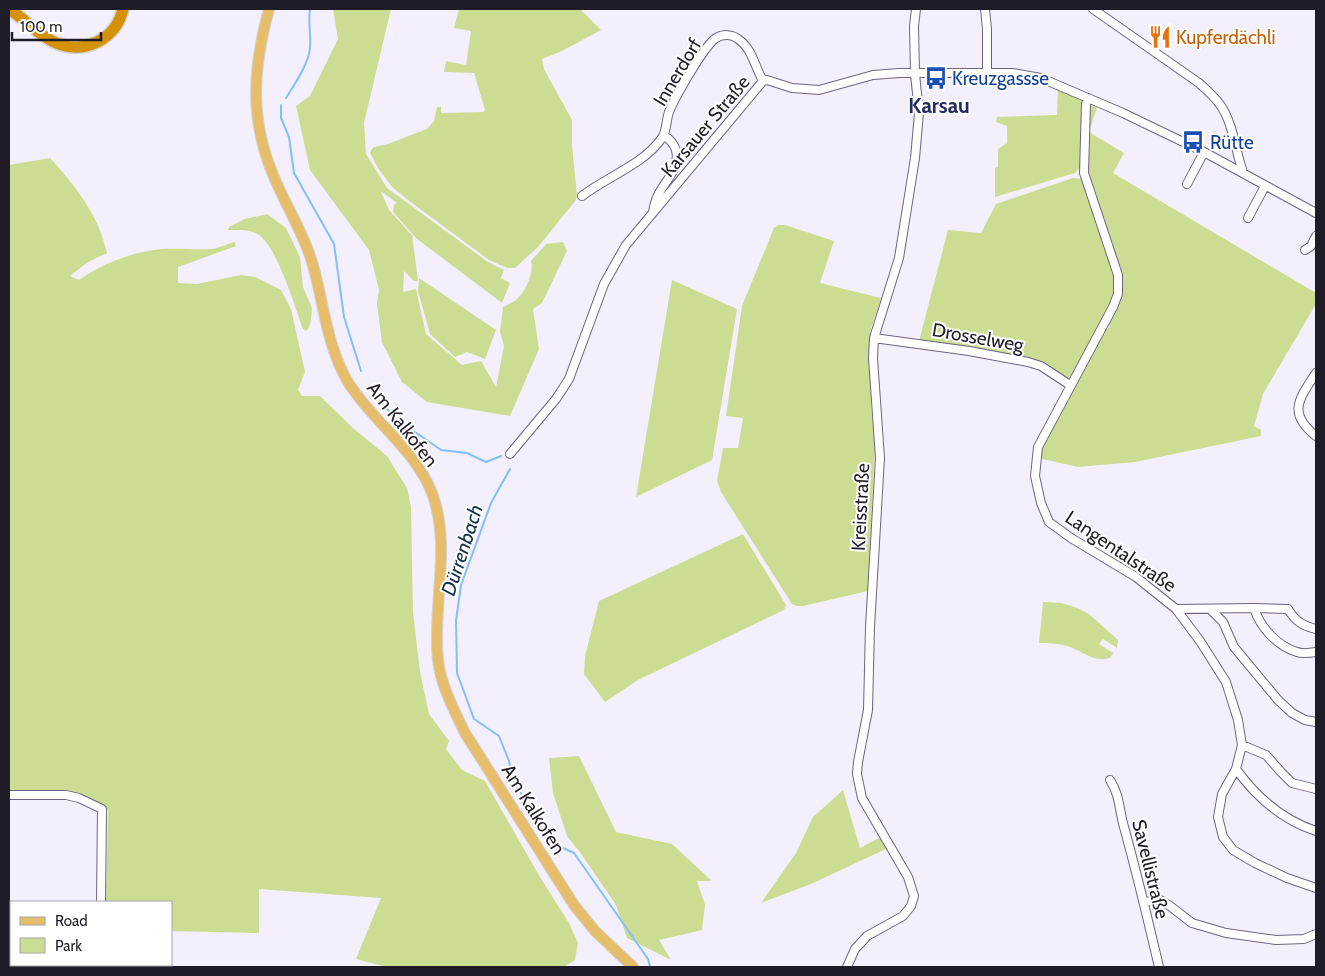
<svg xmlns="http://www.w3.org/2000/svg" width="1325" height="976" viewBox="0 0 1325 976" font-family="Cabin,sans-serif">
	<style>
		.green { fill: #ccdd93 }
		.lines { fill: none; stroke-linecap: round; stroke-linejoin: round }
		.stream { stroke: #80c1f8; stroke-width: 2 }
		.minor-casing { stroke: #6e6480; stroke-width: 10 }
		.major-casing { stroke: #d2d2d4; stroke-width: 12 }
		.highway-casing { stroke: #d2d2d4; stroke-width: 14 }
		.minor { stroke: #fff; stroke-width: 8 }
		.major { stroke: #e6bd6a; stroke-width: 10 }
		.highway { stroke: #d59107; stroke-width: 11 }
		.labels { text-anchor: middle; stroke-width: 4; stroke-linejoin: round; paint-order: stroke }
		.food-label { font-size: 19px; fill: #c56008; stroke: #fff; text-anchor: start }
		.street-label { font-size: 19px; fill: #201c27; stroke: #fff }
		.transit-label { font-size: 19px; fill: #164399; stroke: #fff; text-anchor: start }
		.water-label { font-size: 20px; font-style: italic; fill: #0d314c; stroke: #fff }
		.quarter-label { font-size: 21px; font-weight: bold; fill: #282a64; stroke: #fff }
	</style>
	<rect width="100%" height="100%" fill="#f4effc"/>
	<path class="green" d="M333,9H391L364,123L366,154L387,188L488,262L504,270L501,278L510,283L502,303L417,239L393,212L394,205L401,200L397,203L382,192H381L389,210L412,235L418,281H414L404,271L403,292L416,289L426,334L462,365L481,361L496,387L504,346L500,332L503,307C507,305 514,302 517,299C526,291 534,272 531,261L546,244L563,242L567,251L542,303L533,309L539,349L510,416L427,402L402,382L382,342L377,304L379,290L369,250L310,170L296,106L310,96L338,39Z
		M459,9H580L601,30L562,51L542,59L544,69L572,120V145L577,195L576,200L538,247L515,268H507L489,260L408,200L392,187L378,168L370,153L371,150L374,147L388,144L427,129L434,121L437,107H441V113L483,112L485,110L474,73L444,72L446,61L466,65L471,31L454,28Z
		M1058,89L1082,101L1083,104V164L1075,173L995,197V168L998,167V149L1007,143V126L996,122L997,117L1057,115Z
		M1090,104L1097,108L1089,132L1124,153L1113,173L1316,293V304L1263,394L1254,426L1261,430V436L1135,462L1078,467L1038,458L1041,446L1101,332L1110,327L1107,322L1120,290L1088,176Z
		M50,158C75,185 99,216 107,253L88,262L70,276L79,280C103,263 132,252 162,249C179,248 196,250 212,249C219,248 227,244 235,242L236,246L178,267V283L197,284L241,275L255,277L281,290L291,309L305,372L298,390L302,396H320L354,429L387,456L407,488L411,507L413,612L420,672L429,714L449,741L446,749L462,770L485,781L540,877L569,923L578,943L575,960L564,967H387L356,959L381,898L259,889V933L171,931V902H106L108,810L83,796L9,793V165Z
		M1073,178L1083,179L1116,279L1113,301L1074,375L1064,379L1041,363L1011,355L919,341L948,230L981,233L996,204Z
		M267,214L286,228L300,257L303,287L312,308L311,320L309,328L306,331L303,329C295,307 277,247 259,235C251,229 238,230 228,230L229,227L245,219Z
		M778,225H785L834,241L820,283L881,298L870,332L871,405L875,447L868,591L803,606H797L792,604L721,492L717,481L723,448H738L743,418L726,416L742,306L774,228Z
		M419,278L496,330L485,359L467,352L455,357L430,334L418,291Z
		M672,280L737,309L712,460L636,497Z
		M743,534L786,605L784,610L638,680L605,702L584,674L585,656L599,601Z
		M1043,602L1061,603L1075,607L1089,614L1118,640L1117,648L1103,639L1099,644L1113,653L1111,657C1098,665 1080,650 1067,646C1057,643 1048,643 1039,643Z
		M579,756L616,832L672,844L712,881H697L705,905L702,930L659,940L671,960L627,938L616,905L582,855L567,836L553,793L549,758Z
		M843,790L860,848L881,837L888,848L811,884L761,903L796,853L813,817Z"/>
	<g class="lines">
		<path class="stream" d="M286,98C294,85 309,63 310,48C311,35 308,22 310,9
			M281,105V118L289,137L294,173L334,244L344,317L361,371
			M371,387L381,402L396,419L441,450L467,453L486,462L501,456
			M510,469L491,503L461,585L456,621L457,673L474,719L499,736L509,761L513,780L550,842L574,853L648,959L650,967"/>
		<defs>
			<path id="minor" d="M985,9L987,29V73
				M1093,9L1199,83C1207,90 1215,97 1221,106C1233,124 1235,148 1242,169L1241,172
				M1088,98L1086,104L1084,173L1118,275V294L1113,307L1038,447L1035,476L1041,503L1049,522L1071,538L1136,577L1176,609L1200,641L1226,682L1238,720L1242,745L1236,769L1222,794L1218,817L1223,837L1233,850L1255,863L1287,878L1316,888
				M1187,184L1204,152
				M582,196C608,176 643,165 662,138C667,131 666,120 669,112C675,97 704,46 716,38C723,34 732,34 738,39C752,48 755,67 763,81
				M653,212C654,208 654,204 656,200C662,182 681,171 676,150C674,144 669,138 664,136
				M1248,218L1265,186
				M1305,250L1311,246L1316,236
				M874,338L969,351L1028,362L1041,366L1070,385
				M1316,373C1299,399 1287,413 1316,436
				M510,454L556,399L569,379L604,284L626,245L763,81L767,80L792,88L819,90L873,75L899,73H1013L1041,78L1123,113L1204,152L1316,213
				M1254,608C1260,627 1277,646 1297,652C1302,654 1310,653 1316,652
				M1176,609L1254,608L1288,609C1295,621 1303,626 1316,629
				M1210,609L1223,622L1234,647L1278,700L1292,713L1305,720L1316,722
				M1242,745L1266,755L1281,772L1292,783L1316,789
				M1236,769C1257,798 1282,820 1316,831
				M1110,780C1120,795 1119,810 1124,827C1137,874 1148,920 1159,967
				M9,795H66L79,798L102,809L101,902
				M1144,902L1160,900L1170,906L1192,923L1226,933L1276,940L1304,939L1316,934
				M98,967V965
				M847,967L855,949L867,936L903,916L911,906L914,896L908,877L862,798L857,774L858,762L868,710L870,627L880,458L873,358L874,338L899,258L915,158L919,113L915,74L914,26L916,9"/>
			<path id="major" d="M269,9C253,68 249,119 274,177C286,206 303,232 312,262C324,302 326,345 348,382C372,421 415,449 432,493C452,547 432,605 438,660C441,686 454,710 465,733L574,905L595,931L633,967"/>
			<path id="highway" d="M9,9C25,19 39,36 56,43C85,55 116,39 123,9"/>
		</defs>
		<use href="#minor" class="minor-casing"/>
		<use href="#major" class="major-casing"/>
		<use href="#highway" class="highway-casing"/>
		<use href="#minor" class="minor"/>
		<use href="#major" class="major"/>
		<use href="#highway" class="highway"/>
	</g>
	<defs>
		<symbol id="restaurant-bare" viewBox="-9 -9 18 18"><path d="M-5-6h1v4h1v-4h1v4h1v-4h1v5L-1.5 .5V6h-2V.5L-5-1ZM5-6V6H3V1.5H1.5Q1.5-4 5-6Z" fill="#e8710a" stroke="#fff" stroke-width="2.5" paint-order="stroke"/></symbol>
		<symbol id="bus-bare" viewBox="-9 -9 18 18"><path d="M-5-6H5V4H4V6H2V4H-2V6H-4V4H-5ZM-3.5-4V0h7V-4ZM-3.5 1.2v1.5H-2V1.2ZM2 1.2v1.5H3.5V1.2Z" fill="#1a4fb4" stroke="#fff" stroke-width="2.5" paint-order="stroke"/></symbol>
	</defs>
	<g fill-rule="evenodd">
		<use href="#restaurant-bare" x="1144" y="21" width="32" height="32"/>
		<use href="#bus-bare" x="920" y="62" width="32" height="32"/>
		<use href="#bus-bare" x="1177" y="126" width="32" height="32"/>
	</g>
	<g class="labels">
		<g class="food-label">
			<text x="1176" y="44">Kupferdächli</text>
		</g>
		<g class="street-label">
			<text transform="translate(677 72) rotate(-59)" y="7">Innerdorf</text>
			<text transform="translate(705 126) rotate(-50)" y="7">Karsauer Straße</text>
			<text transform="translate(978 337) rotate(10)" y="7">Drosselweg</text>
			<text transform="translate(403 424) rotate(52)" y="7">Am Kalkofen</text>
			<text transform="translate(860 507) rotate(-87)" y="7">Kreisstraße</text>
			<text transform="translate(1121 551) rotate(34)" y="7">Langentalstraße</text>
			<text transform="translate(534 809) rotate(58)" y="7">Am Kalkofen</text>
			<text transform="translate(1151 869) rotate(76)" y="7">Savellistraße</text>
		</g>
		<g class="transit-label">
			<text x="952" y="85">Kreuzgassse</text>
			<text x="1210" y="149">Rütte</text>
		</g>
		<g class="water-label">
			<text transform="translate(462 550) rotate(-72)" y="7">Dürrenbach</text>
		</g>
		<g class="quarter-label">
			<text x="939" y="113">Karsau</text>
		</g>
	</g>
	<rect width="1325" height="976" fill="none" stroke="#201c27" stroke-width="20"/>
	<rect x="10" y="901" width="162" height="65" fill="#ffffff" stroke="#a6a4a9"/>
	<rect x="20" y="917" width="25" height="8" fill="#e6bd6a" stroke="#a6a4a9"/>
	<text x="55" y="926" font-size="15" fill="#201c27">Road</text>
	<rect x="20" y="938" width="25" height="15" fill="#ccdd93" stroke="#a6a4a9"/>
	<text x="55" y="951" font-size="15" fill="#201c27">Park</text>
	<path d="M12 32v8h89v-8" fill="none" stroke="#201c27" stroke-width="2.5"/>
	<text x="20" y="32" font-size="15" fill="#201c27" stroke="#ffffff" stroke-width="4" paint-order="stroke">100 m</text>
</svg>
